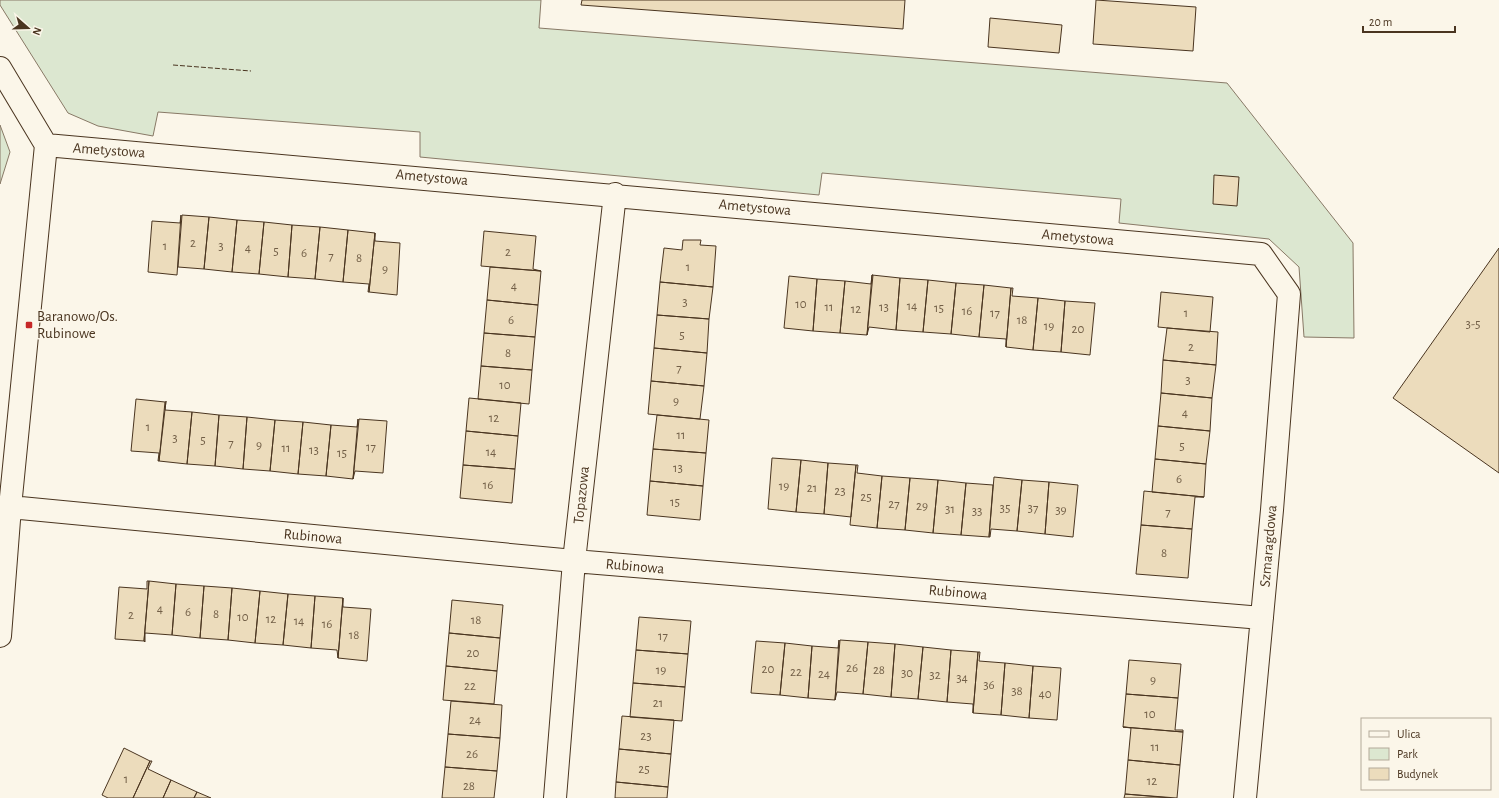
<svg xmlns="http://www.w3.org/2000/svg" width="1499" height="798" viewBox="0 0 1499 798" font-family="'Alegreya Sans',sans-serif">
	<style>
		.green { fill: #dce7d0; stroke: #887966 }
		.building { fill: #ecdcbc; stroke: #4a3520 }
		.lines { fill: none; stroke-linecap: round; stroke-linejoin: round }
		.minor-casing { stroke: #4a3520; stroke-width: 24 }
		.minor { stroke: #fbf6e9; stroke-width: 22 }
		.fence { stroke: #4a3520; stroke-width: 1; stroke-dasharray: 5 2; stroke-linecap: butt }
		.poi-dot { fill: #c62828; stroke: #fbf6e9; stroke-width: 1.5 }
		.labels { text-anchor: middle; stroke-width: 3; stroke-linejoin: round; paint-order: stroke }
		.number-label { font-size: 13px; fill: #725f47 }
		.street-label { font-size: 15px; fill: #4a3520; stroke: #fbf6e9 }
		.poi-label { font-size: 15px; fill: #4a3520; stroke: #fbf6e9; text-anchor: start }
	</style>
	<rect width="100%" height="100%" fill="#fbf6e9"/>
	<path class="green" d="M0,0H541L539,28L1227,83L1353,243L1354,338L1304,337L1299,267L1269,239L1119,223L1121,199L822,173L819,195L420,157V132L158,112L153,136L98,126L68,113L0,5Z
		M0,125L10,152L0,184Z"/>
	<path class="building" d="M582,0H905L903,29L581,5Z
		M1096,0L1196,7L1193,51L1093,44Z
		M990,18L1062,25L1059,53L988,47Z
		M1214,175L1239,177L1237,206L1213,204Z
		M181,215L177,275L148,272L152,221L180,223Z
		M182,215L209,217L204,269L178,267Z
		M209,217L237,220L232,272L204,269Z
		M237,220L264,222L259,274L232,272Z
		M264,222L292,225L288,277L259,274Z
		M292,225L320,227L315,279L288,277Z
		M320,227L348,230L343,282L315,279Z
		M348,230L375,233L369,292H368L369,284L343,282Z
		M484,231L536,236L533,269L541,271L481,266Z
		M375,233V241L400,243L397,295L369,292Z
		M683,240H701L700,245L716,246L713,287L660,282L664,248L682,250Z
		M1499,248V473L1393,398Z
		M490,267L541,271L538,305L487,300Z
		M872,275L900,278L896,330L869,327L867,335Z
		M872,275H873L867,335L840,333L845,281L871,284Z
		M789,276L817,279L813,331L784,328Z
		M900,278L928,280L923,332L896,330Z
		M817,279L845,281L840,333L813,331Z
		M928,280L956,283L951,334L923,332Z
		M660,282L713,287L709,319L657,315Z
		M956,283L984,285L979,337L951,334Z
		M984,285L1011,288L1006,347V339L979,337Z
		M1011,288H1013L1012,296L1038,298L1033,350L1006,347Z
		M1161,292L1213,297L1210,332L1158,327Z
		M1038,298L1065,301L1061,352L1033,350Z
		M487,300L538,305L535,337L484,333Z
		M1065,301L1095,303L1090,355L1061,352Z
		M657,315L709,319L707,353L654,348Z
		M1167,328L1218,332L1216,365L1163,360Z
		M484,333L535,337L532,370L481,366Z
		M654,348L707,353L704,386L651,381Z
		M1163,360L1216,365L1212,398L1161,393Z
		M481,366L532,370L529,404L478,399Z
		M651,381L704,386L700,419L648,414Z
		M1161,393L1212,398L1210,431L1158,426Z
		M469,398L521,403L518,436L466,431Z
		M136,399L165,402L159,461H158L159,453L131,451Z
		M166,401L165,410L192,412L187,464L159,461Z
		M192,412L219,415L215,466L187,464Z
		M219,415L247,417L243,469L215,466Z
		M657,415L709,420L706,453L653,449Z
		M247,417L275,420L270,471L243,469Z
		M358,419L353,479L326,476L331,425L357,427Z
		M359,419L387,421L383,473L355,471L353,479Z
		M275,420L303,422L298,474L270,471Z
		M303,422L331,425L326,476L298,474Z
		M1158,426L1210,431L1206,464L1155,459Z
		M466,431L518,436L515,469L463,465Z
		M653,449L706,453L703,486L650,481Z
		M772,458L801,460L796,512L768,509Z
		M1155,459L1206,464L1204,497L1152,492Z
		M801,460L828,463L824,514L796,512Z
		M828,463L856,465L851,517L824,514Z
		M463,465L515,469L512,503L460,498Z
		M856,465H858L857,473L882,476L877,528L850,525Z
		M882,476L910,478L905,530L877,528Z
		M994,477L1022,480L1017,531L991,529L990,537H989Z
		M910,478L938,480L933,533L905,530Z
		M938,480L966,483L961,535L933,533Z
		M1022,480L1049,482L1045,534L1017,531Z
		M650,481L703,486L700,520L647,515Z
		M1049,482L1078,485L1073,537L1045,534Z
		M966,483L993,485L989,537L961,535Z
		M1144,491L1204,497H1195L1192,529L1141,525Z
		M1141,525L1192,529L1188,578L1136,574Z
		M147,581H149L144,641L115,639L119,587L147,589Z
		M149,581L176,584L172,635L145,633V642L144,641Z
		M176,584L204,586L200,638L172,635Z
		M204,586L232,588L228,640L200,638Z
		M232,588L260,591L255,643L228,640Z
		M260,591L288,594L283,645L255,643Z
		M288,594L315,596L311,648L283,645Z
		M315,596L343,598L338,658L337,650L311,648Z
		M343,598V607L371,609L367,661L338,658Z
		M452,600L503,605L500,638L449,633Z
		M639,617L691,621L688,654L636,650Z
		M449,633L500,638L497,671L446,666Z
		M839,640L835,700L808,698L812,646L838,648Z
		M840,640L868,642L863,694L837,692L835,700Z
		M756,641L785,643L780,695L751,693Z
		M868,642L895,644L891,697L863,694Z
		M785,643L812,646L808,698L780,695Z
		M895,644L923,647L918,699L891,697Z
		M923,647L951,650L947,702L918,699Z
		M636,650L688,654L685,687L633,683Z
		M951,650L978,652L973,713V704L947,702Z
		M978,652H980L979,661L1005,663L1001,715L973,713Z
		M1129,660L1181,664L1178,698L1126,694Z
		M1005,663L1033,666L1029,718L1001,715Z
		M446,666L497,671L494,704L443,700Z
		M1033,666L1061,668L1057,720L1029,718Z
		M633,683L685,687L682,721L630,717Z
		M1126,694L1178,698L1175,730H1183V732L1123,727Z
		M451,701L502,705L500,738L448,734Z
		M622,716L674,720L671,754L619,749Z
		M1123,727L1183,732L1180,765L1128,760L1131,728Z
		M448,734L500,738L497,771L445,767Z
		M124,748L150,761L133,798H108L102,795Z
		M619,749L671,754L668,787L616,782Z
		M1128,760L1180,765L1177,798L1125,794Z
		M150,761H152L148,769L171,780L163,798H133Z
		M445,767L497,771L494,798H442Z
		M171,780L197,792L194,798H163Z
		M616,782L668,787L667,798H615Z
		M197,792L211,798H194Z
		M1125,794L1171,798H1124Z"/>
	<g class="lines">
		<defs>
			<path id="minor" d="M0,68L46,145
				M46,145C451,179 856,215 1261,254L1289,294L1272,510L1245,798
				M10,507L574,561L1262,618
				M0,636L10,507L46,145
				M555,798L574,561L615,194"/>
		</defs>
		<use href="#minor" class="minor-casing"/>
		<use href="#minor" class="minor"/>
		<path class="fence" d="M173,65L251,71"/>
	</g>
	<rect class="poi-dot" x="25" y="321" width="8" height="8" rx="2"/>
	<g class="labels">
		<g class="number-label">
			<text x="193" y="247">2</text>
			<text x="165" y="250">1</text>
			<text x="221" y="250">3</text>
			<text x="248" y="252">4</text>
			<text x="276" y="255">5</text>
			<text x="508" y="256">2</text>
			<text x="304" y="257">6</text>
			<text x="331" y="260">7</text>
			<text x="359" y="262">8</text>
			<text x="688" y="271">1</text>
			<text x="385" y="273">9</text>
			<text x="514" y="290">4</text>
			<text x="685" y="306">3</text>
			<text x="801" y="308">10</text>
			<text x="912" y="310">14</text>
			<text x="829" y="311">11</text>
			<text x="884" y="311">13</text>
			<text x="939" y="312">15</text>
			<text x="856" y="313">12</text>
			<text x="967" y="315">16</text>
			<text x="995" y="317">17</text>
			<text x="1186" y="317">1</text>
			<text x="511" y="324">6</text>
			<text x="1022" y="324">18</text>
			<text x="1473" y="328">3-5</text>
			<text x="1049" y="330">19</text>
			<text x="1078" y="333">20</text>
			<text x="682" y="339">5</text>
			<text x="1191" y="351">2</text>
			<text x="508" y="357">8</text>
			<text x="679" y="372">7</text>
			<text x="1188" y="384">3</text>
			<text x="505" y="389">10</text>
			<text x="676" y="405">9</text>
			<text x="1185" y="417">4</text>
			<text x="494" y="422">12</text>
			<text x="148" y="431">1</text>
			<text x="681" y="439">11</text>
			<text x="175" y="442">3</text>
			<text x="203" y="444">5</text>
			<text x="231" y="447">7</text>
			<text x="259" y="449">9</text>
			<text x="1182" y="450">5</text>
			<text x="371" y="451">17</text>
			<text x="286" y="452">11</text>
			<text x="314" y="454">13</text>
			<text x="491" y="456">14</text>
			<text x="342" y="457">15</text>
			<text x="678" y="472">13</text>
			<text x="1179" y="483">6</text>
			<text x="488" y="489">16</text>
			<text x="784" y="490">19</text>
			<text x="812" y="492">21</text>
			<text x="840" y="495">23</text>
			<text x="866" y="501">25</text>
			<text x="675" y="506">15</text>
			<text x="894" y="508">27</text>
			<text x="922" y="510">29</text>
			<text x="1005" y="512">35</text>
			<text x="1033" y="512">37</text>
			<text x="950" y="513">31</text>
			<text x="1061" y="514">39</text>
			<text x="977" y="515">33</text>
			<text x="1168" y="516">7</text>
			<text x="1164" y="557">8</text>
			<text x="160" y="613">4</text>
			<text x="188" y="616">6</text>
			<text x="216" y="618">8</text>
			<text x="131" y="619">2</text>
			<text x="243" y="621">10</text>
			<text x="271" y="623">12</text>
			<text x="476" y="624">18</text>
			<text x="299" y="625">14</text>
			<text x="327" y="628">16</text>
			<text x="354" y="639">18</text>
			<text x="663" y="640">17</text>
			<text x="473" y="657">20</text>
			<text x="852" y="672">26</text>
			<text x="768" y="673">20</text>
			<text x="661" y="674">19</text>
			<text x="879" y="674">28</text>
			<text x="796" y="676">22</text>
			<text x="907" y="677">30</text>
			<text x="824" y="678">24</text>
			<text x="935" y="679">32</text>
			<text x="962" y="682">34</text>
			<text x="1153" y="684">9</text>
			<text x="989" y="689">36</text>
			<text x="470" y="690">22</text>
			<text x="1017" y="695">38</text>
			<text x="1045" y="698">40</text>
			<text x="658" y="707">21</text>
			<text x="1150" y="718">10</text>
			<text x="475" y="724">24</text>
			<text x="646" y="740">23</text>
			<text x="1155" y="751">11</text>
			<text x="472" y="758">26</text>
			<text x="644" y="773">25</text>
			<text x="126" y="783">1</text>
			<text x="1152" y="785">12</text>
			<text x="469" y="790">28</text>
		</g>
		<g class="street-label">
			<text transform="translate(109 150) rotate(4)" y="5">Ametystowa</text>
			<text transform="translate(432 177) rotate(5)" y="5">Ametystowa</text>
			<text transform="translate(755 207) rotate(5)" y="5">Ametystowa</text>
			<text transform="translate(1078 237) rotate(5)" y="5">Ametystowa</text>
			<text transform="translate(581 495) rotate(-84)" y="5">Topazowa</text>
			<text transform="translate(313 536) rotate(5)" y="5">Rubinowa</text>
			<text transform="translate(1268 546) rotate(-85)" y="5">Szmaragdowa</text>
			<text transform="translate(635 566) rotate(5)" y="5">Rubinowa</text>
			<text transform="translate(958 592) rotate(5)" y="5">Rubinowa</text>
		</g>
		<g class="poi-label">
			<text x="37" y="321">Baranowo/Os.<tspan x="37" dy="17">Rubinowe</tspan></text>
		</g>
	</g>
	<rect x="1361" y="718" width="130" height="72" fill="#fbf6e9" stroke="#b4a999"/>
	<rect x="1369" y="731" width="20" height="6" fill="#fbf6e9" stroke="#b4a999"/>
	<text x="1397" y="738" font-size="12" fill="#4a3520">Ulica</text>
	<rect x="1369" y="748" width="20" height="12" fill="#dce7d0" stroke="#b4a999"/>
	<text x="1397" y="758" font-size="12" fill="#4a3520">Park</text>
	<rect x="1369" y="768" width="20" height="12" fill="#ecdcbc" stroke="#b4a999"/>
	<text x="1397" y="778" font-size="12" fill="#4a3520">Budynek</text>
	<g transform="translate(28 28) rotate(110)" stroke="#fbf6e9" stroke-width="3" paint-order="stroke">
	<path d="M0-3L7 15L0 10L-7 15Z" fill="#4a3520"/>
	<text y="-6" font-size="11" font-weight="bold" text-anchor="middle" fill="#4a3520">N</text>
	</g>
	<path d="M1363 26v6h92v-6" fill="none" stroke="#4a3520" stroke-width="2"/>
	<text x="1369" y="26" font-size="12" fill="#4a3520" stroke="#fbf6e9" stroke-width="3" paint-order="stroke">20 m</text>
</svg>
